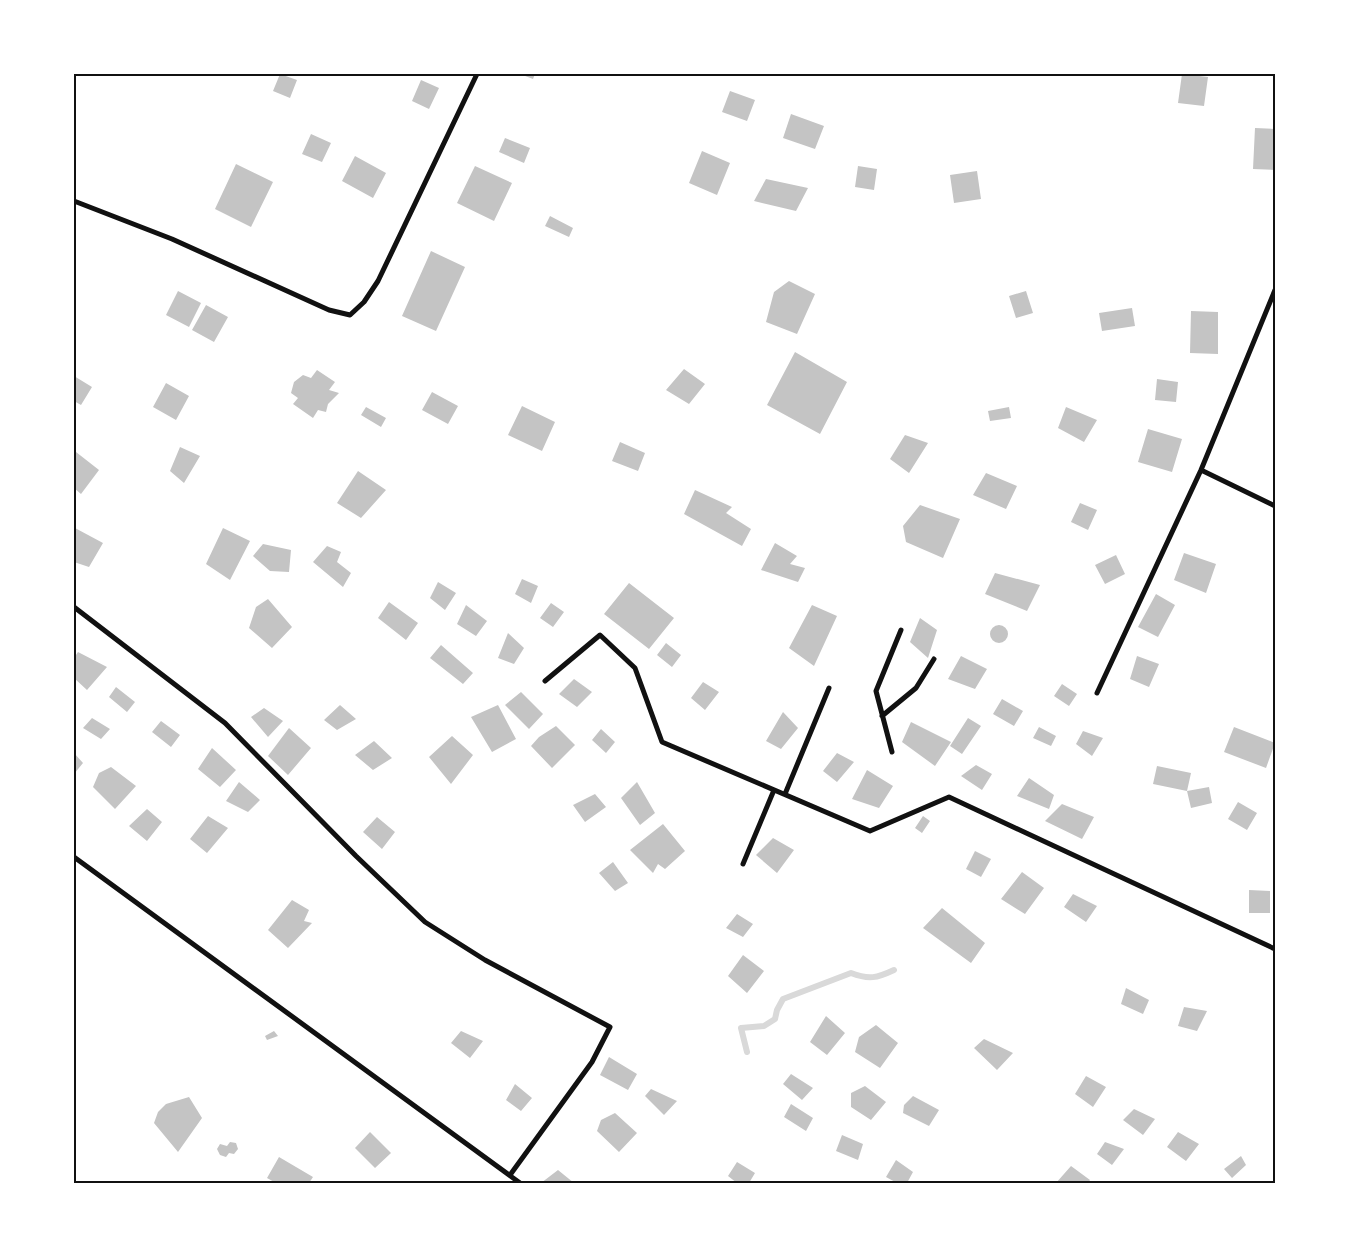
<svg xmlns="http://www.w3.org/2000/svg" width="1349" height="1257" viewBox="0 0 1349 1257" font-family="'Work Sans',sans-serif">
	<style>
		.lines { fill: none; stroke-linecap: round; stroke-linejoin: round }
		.stream { stroke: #d9d9d9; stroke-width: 6 }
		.building { fill: #c4c4c4 }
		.minor { stroke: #111; stroke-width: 5 }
		.neatline { fill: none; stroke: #111; stroke-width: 2 }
	</style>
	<rect width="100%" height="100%" fill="#fff"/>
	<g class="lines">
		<path class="stream" d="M747,1052L741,1028L764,1026L775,1019L777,1010L783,999L851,973C869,980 877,978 894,970"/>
	</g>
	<path class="building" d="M280,74L297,80L290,98L273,91Z
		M520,74H535L533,79Z
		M1182,74L1208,77L1204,106L1178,103Z
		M421,80L439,88L429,109L412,101Z
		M730,91L755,100L747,121L722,112Z
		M791,114L824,126L815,149L783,138Z
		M1255,128L1275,129V170L1253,169Z
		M311,134L331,143L322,162L302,154Z
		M505,138L530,148L524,163L499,152Z
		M702,151L730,163L717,195L689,183Z
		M355,156L386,173L373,198L342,181Z
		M236,164L273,182L251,227L215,209Z
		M475,166L512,183L494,221L457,203Z
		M858,166L877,169L874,190L855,187Z
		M977,171L981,199L954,203L950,175Z
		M766,179L808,188L796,211L754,201Z
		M550,216L573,228L569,237L545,226Z
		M431,251L465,267L436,331L402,316Z
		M789,281L815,294L797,334L766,322L774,292Z
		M178,291L201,303L189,327L166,315Z
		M1026,291L1033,313L1016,318L1009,296Z
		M206,305L228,317L214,342L192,330Z
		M1132,308L1135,326L1102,331L1099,313Z
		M1191,311L1218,312V354L1190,353Z
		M795,352L847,382L820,434L767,405Z
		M684,369L705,384L689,404L666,390Z
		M317,370L335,382L329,390L339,393L328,404L326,412L318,410L313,418L293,404L298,398L291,393L294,382L303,375L311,378Z
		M74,376L92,387L81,405L74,401Z
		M1157,379L1178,382L1176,402L1155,400Z
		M166,383L189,396L176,420L153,407Z
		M432,392L458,406L448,424L422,410Z
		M522,406L555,422L542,451L508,435Z
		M366,407L386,418L381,427L361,415Z
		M1009,407L1011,418L990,421L988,411Z
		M1066,407L1097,420L1084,442L1058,428Z
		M1148,429L1182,439L1172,472L1138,462Z
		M905,435L928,443L909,473L890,459Z
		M620,442L645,453L638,471L612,461Z
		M180,447L200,456L184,483L170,471Z
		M76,452L99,470L81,494L74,488V455Z
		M358,471L386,490L361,518L337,503Z
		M986,473L1017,486L1006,509L973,495Z
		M695,490L732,507L726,513L751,529L742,546L684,514Z
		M1080,503L1097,510L1088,530L1071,522Z
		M920,505L960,519L943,558L906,542L903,526Z
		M75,528L103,543L89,567L74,562Z
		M223,528L250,541L230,580L206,564Z
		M775,543L797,556L790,564L805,568L798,582L761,570Z
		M263,544L291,550L289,572L270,571L253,556Z
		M327,546L341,552L337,562L351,573L343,587L313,562Z
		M1184,553L1216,564L1206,593L1174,580Z
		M1116,555L1125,574L1105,584L1095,565Z
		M995,573L1040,585L1027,611L985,594Z
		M522,579L538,586L531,603L515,594Z
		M438,582L456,593L445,610L430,598Z
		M629,583L674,618L649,649L604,614Z
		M1156,594L1175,605L1158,637L1138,627Z
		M268,599L292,627L272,648L249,628L256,607Z
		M389,602L418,623L406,640L378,618Z
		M551,603L564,612L553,627L540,618Z
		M466,605L487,621L476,636L457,624Z
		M812,605L837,616L814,666L789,648Z
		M920,618L937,630L928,658L910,642Z
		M990 634a9 9 0 1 1 18 0a9 9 0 1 1-18 0Z
		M508,633L524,648L514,664L498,658Z
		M666,643L681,655L672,667L657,655Z
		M441,645L473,673L463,684L430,658Z
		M78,652L107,667L87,690L74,678V658Z
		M961,656L987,669L975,689L948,679Z
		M1137,656L1159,664L1149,687L1130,679Z
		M574,679L592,692L577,707L559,694Z
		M703,682L719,692L705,710L691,698Z
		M1062,684L1077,694L1069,706L1054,696Z
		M116,687L135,702L127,712L109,697Z
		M521,692L543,714L529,729L505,705Z
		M1002,699L1023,711L1014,726L993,714Z
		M340,705L356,719L337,730L324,720Z
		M498,705L516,739L492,752L471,717Z
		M264,708L283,721L268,737L251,717Z
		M783,712L798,728L781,749L766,741Z
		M92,718L110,729L101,739L83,728Z
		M968,718L981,726L962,754L950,746Z
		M161,721L180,735L171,747L152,732Z
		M911,722L951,742L935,766L902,742Z
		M556,726L575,745L552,768L531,746L539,737Z
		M1039,727L1056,736L1051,746L1033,738Z
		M1234,727L1275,743L1266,768L1224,752Z
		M289,728L311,748L288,775L268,756Z
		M601,729L615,742L606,753L592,740Z
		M1083,731L1103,738L1092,756L1076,744Z
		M452,736L473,755L451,784L429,757Z
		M374,741L392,758L373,770L355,755Z
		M212,748L236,770L220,787L198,769Z
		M74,753L83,763L74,774Z
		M837,753L854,762L837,782L823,771Z
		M976,765L992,774L982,790L961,776Z
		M1157,766L1191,773L1187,791L1153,784Z
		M111,767L136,786L115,809L93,787L99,773Z
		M867,770L893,786L879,808L852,799Z
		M1029,778L1054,795L1049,809L1017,796Z
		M239,782L260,800L248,812L226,801Z
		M637,782L655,813L640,825L621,798Z
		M1209,787L1212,803L1191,808L1187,791Z
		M595,794L606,807L585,822L573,805Z
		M1238,802L1257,813L1247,830L1228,819Z
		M1062,804L1094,817L1082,839L1045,821Z
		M147,809L162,822L147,841L129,826Z
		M208,816L228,828L207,853L190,839Z
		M923,816L930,821L922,833L915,828Z
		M377,817L395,832L382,849L363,832Z
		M663,824L685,851L665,869L658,864L653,873L630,850Z
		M773,838L794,850L777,873L756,855Z
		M975,851L991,859L981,877L966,869Z
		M613,862L628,883L615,891L599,873Z
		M1022,872L1044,888L1025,914L1001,899Z
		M1249,890L1270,891V913H1249Z
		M1073,894L1097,906L1086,922L1064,907Z
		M292,900L309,910L304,921L312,923L288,948L268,930Z
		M942,908L985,943L971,963L923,928Z
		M737,914L753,924L743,937L726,928Z
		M743,955L764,971L747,993L728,976Z
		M1126,988L1149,1000L1143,1014L1121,1004Z
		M1184,1007L1207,1011L1197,1031L1178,1026Z
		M826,1016L845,1033L827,1055L810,1042Z
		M876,1025L898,1043L880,1068L855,1052L859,1037Z
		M274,1031L278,1036L267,1040L265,1036Z
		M461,1031L483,1041L470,1058L451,1043Z
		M984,1039L1013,1053L997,1070L974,1048Z
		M609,1057L637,1074L628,1090L600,1075Z
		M791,1074L813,1088L802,1100L783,1084Z
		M1086,1076L1106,1087L1093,1107L1075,1094Z
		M515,1084L532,1098L521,1111L506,1100Z
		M865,1086L886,1102L871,1120L851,1107V1093Z
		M651,1089L677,1101L664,1115L645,1096Z
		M913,1096L939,1110L929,1126L903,1113L904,1105Z
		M189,1097L202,1118L178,1152L154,1123L158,1112L166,1104Z
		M791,1104L813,1118L806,1131L784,1117Z
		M1134,1109L1155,1119L1143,1135L1123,1120Z
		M615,1113L637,1133L619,1152L597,1131L601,1120Z
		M370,1132L391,1153L375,1168L355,1148Z
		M1178,1132L1199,1144L1186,1161L1167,1147Z
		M842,1135L863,1144L858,1160L836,1151Z
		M230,1142L236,1143L238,1149L234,1154L229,1153L226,1157L220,1155L217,1149L220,1144L227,1146Z
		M1105,1142L1124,1149L1112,1165L1097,1154Z
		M1241,1156L1246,1165L1232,1178L1224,1169Z
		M279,1157L313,1177L309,1183H276L267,1178Z
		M896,1160L913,1172L907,1183H897L886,1177Z
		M737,1162L755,1173L749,1183H737L728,1176Z
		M1071,1166L1090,1180L1088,1183H1056Z
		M558,1170L574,1183H541Z"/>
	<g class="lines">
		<path class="minor" d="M74,201L172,239L329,310L350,315L364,302L378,281L477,74
			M1201,470L1275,506
			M74,607L225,723L356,856L425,922L485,960L610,1027L592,1062L510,1175
			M545,681L600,635L635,668L662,742L870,831L949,797L1275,949
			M1097,693L1201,470L1275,290
			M882,716L916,688L934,659
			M892,752L876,691L901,630
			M785,794L829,688
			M74,857L520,1183
			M743,864L774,790"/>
	</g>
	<rect width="1349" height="1257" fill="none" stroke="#ffffff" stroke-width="150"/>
	<rect x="75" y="75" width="1199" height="1107" class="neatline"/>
</svg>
